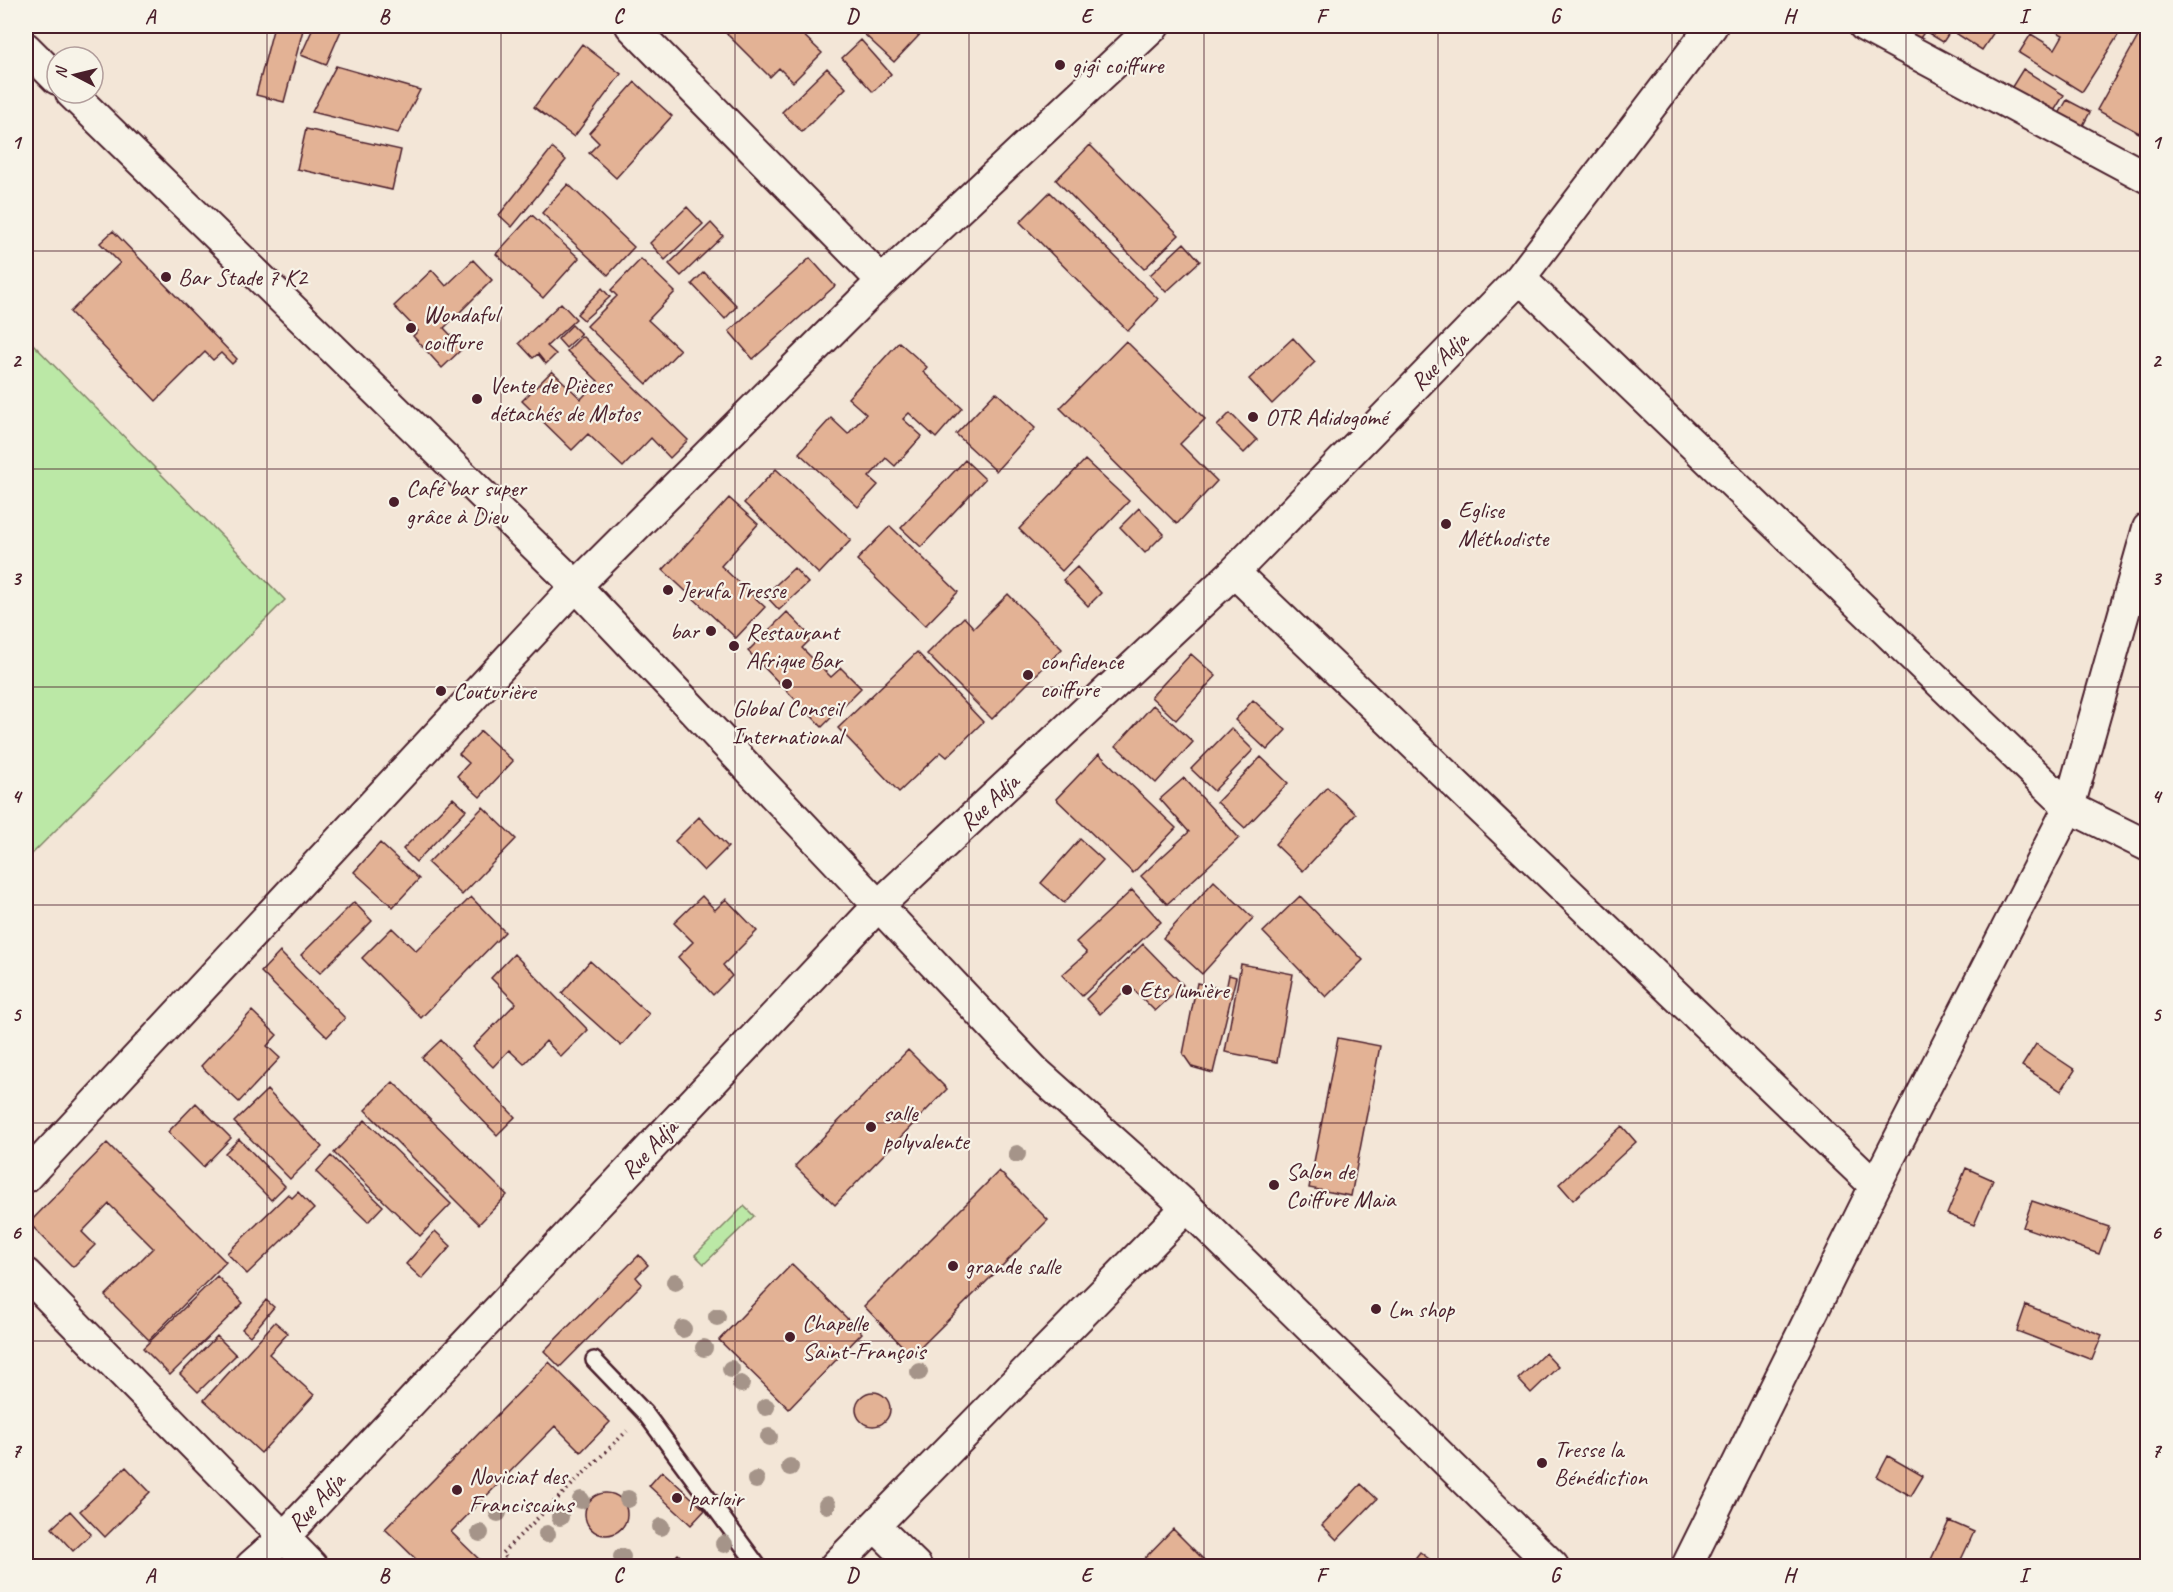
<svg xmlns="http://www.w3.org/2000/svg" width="2173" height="1592" viewBox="0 0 2173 1592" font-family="Caveat,sans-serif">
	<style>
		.green { fill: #bbe8a6; stroke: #828468; stroke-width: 1.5 }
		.building { fill: #e3b295; stroke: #4a1f2b; stroke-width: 1.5 }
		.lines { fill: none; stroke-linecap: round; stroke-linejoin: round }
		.service-casing { stroke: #4a1f2b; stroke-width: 20 }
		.minor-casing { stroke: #4a1f2b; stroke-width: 34 }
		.path { stroke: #4a1f2b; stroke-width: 4; stroke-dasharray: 1.5 4.5; stroke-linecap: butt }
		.service { stroke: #f7f3e8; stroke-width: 15 }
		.minor { stroke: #f7f3e8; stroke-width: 30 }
		.tree { fill: #a59489 }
		.grid { fill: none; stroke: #4a1f2b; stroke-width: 1.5; stroke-opacity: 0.55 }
		.poi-dot { fill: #4a1f2b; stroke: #f7f3e8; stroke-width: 2 }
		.labels { text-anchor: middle; stroke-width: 4.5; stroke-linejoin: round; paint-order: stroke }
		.poi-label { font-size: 24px; fill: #4a1f2b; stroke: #f7f3e8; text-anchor: start }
		.street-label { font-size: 24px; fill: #4a1f2b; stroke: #f7f3e8 }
		.neatline { fill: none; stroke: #4a1f2b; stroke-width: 2 }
		.grid-label { font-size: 20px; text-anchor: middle; font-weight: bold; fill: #4a1f2b }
	</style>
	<rect width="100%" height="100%" fill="#f3e6d7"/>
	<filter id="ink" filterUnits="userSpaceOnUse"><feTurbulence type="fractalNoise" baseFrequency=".0167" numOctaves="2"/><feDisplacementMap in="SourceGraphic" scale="12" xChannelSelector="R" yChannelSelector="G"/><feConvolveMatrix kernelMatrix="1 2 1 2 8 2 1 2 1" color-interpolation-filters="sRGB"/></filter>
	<g filter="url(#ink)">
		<path class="green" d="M26,337L285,600L26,860Z
			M744,1206L754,1216L704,1264L695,1255Z"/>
		<path class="building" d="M197,26H218L217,32L196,29Z
			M274,26H304L284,102L256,95Z
			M314,26H343L326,65L301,55Z
			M728,26H794L822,53L793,82L779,68L770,77L723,30Z
			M872,26H928L894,62L864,34Z
			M1895,26H1998L1982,50L1951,30L1943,42L1925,31L1918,41Z
			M2061,26H2124L2082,92L2019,53L2031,34L2055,49L2063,35L2057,32Z
			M2144,26H2148V118L2139,133L2097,110Z
			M861,40L891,74L873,92L842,58Z
			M582,44L621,74L574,137L534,107Z
			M336,66L420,90L398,133L312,112Z
			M827,68L846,88L802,132L782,112Z
			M2023,69L2064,95L2051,116L2010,90Z
			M635,82L672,116L616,178L589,153L599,143L589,133Z
			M2067,100L2090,112L2079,133L2055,121Z
			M306,129L401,150L392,190L297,169Z
			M1090,145L1179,235L1144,269L1056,180Z
			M552,148L566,160L512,227L499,215Z
			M568,184L634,247L608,275L542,213Z
			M1050,192L1158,299L1128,331L1020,222Z
			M687,207L703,224L665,260L650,243Z
			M532,215L579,258L543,298L496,254Z
			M711,223L723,236L681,276L669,264Z
			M113,231L237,359L232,364L221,353L213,360L205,352L156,401L70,312L120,263L100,243Z
			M1184,243L1200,261L1166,292L1150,275Z
			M810,258L835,286L753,359L729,331Z
			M641,259L675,292L648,320L680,350L647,384L587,326L617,296L611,290Z
			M473,260L492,280L444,328L463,348L442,368L413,336L418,331L394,306L432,270L446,286Z
			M704,272L737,306L725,319L692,284Z
			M602,288L610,297L584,320L577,314Z
			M561,303L576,319L547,346L556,354L546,364L538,354L533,358L519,343Z
			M572,325L581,334L566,348L558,339Z
			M582,336L688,440L670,458L651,438L623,467L588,434L572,450L522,401L552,371L581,399L598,381L567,351Z
			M1293,338L1315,362L1272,404L1249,379Z
			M1126,341L1205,419L1180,444L1217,481L1177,524L1060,408Z
			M899,342L927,367L923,372L962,408L936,438L909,413L903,419L922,436L895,466L886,458L869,477L878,485L858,507L799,453L831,418L848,434L866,414L848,398Z
			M996,392L1035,428L996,471L956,434Z
			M1230,413L1257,440L1244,453L1217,426Z
			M965,460L985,479L921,547L901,528Z
			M1085,460L1129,501L1062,571L1019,529Z
			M776,469L851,540L819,574L744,503Z
			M729,498L758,524L721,566L765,607L736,638L663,570Z
			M1139,508L1164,534L1145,553L1120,527Z
			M890,526L958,592L925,626L857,560Z
			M1077,567L1101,593L1088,606L1063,580Z
			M794,568L808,583L779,610L765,595Z
			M1008,594L1062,649L992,719L927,654L964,617L974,628Z
			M787,612L812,638L802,648L831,677L841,668L861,688L822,727L748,651Z
			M917,652L983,722L947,757L941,752L899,792L838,728Z
			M1191,654L1216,676L1176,720L1151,697Z
			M1253,700L1286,730L1267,750L1235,720Z
			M1153,705L1193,742L1156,783L1116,746Z
			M1231,728L1253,750L1214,791L1191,769Z
			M481,731L513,761L480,797L457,776L469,763L459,754Z
			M1099,754L1176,828L1133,873L1056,799Z
			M1261,757L1288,783L1245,828L1217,802Z
			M1184,778L1239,838L1167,904L1141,876L1189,832L1160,799Z
			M1327,787L1356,814L1303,871L1275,844Z
			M453,798L466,810L416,862L403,849Z
			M483,807L516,839L462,895L428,863Z
			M699,817L728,847L704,871L675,841Z
			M1080,839L1103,860L1064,903L1041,883Z
			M380,843L419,879L393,907L354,872Z
			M1214,881L1253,918L1202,974L1163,938Z
			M1132,890L1161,922L1082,996L1062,975L1087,953L1076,942Z
			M702,896L715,910L726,899L757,931L723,965L732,976L713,995L678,957L693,942L674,923Z
			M1300,896L1363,960L1326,997L1263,932Z
			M471,897L505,932L421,1018L362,958L392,928L416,951Z
			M354,902L372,921L320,973L301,955Z
			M1143,944L1183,985L1155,1011L1130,986L1100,1014L1086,999Z
			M280,952L345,1018L327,1037L261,972Z
			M514,954L588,1030L561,1057L546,1041L524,1064L509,1050L493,1067L473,1047L516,1003L491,978Z
			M590,961L649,1014L621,1046L562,993Z
			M1241,964L1293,974L1277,1062L1225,1052Z
			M1229,975L1236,977L1213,1073L1192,1067L1183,1054L1197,983L1226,990Z
			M252,1011L277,1035L267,1046L280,1058L239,1102L201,1066Z
			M1338,1038L1380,1046L1351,1196L1309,1188Z
			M441,1040L515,1117L497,1135L422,1058Z
			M2036,1044L2075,1070L2061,1091L2022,1066Z
			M908,1050L947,1089L835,1205L795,1166Z
			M393,1082L507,1195L479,1224L365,1110Z
			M267,1090L322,1147L290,1179L234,1122Z
			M196,1103L231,1138L203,1167L168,1132Z
			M365,1120L451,1204L420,1236L334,1153Z
			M1622,1126L1636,1142L1573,1200L1559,1184Z
			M239,1139L285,1186L271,1200L225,1153Z
			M107,1143L226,1262L149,1340L105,1296L153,1248L109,1204L82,1232L95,1245L73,1267L29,1223Z
			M331,1156L383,1206L368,1222L316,1172Z
			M1966,1168L1993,1180L1974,1225L1947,1214Z
			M999,1171L1048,1220L912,1356L864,1306Z
			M298,1192L314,1209L247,1274L227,1253L288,1194L292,1198Z
			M2032,1201L2109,1227L2099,1254L2023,1227Z
			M435,1231L451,1246L422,1279L406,1264Z
			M639,1255L648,1265L636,1277L642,1284L560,1367L544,1351Z
			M792,1264L862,1333L789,1409L719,1340Z
			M217,1276L243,1303L170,1375L143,1348Z
			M266,1300L274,1307L250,1336L242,1329Z
			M2026,1305L2102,1335L2092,1360L2017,1331Z
			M275,1322L288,1333L269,1354L314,1395L261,1453L204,1400Z
			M217,1336L236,1355L198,1392L180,1374Z
			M1545,1353L1558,1367L1531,1393L1518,1379Z
			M549,1362L610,1422L581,1452L555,1426L451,1532L486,1566H423L385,1529Z
			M856 1409a17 17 0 1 1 34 0a17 17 0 1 1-34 0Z
			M1888,1456L1923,1476L1911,1496L1877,1477Z
			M126,1467L150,1492L105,1537L80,1511Z
			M662,1471L705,1510L691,1525L649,1486Z
			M1361,1484L1377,1499L1337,1540L1322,1525Z
			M585 1514a21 21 0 1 1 42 0a21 21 0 1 1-42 0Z
			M70,1511L91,1534L73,1551L52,1528Z
			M1949,1521L1974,1532L1958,1566H1928Z
			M1173,1529L1210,1566H1137Z
			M1420,1552L1437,1565L1436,1566H1409Z
			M678,1554L690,1566H666Z"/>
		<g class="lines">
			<defs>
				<path id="service" d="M594,1360L645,1413L758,1566"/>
				<path id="minor" d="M631,26L882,281
					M1864,26L2148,178
					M26,48L57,79
					M71,93L576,586L1035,1071L1187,1207L1553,1566
					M1520,278L2069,807L2148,846
					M1234,572L1875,1186
					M26,1177L576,586L882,281L1154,26
					M26,1274L312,1566
					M875,1526L916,1566
					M251,1566L284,1537L879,905L1234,572L1520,278L1712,26
					M835,1566L1187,1207
					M1687,1566L1875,1186L2069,807L2148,528"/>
			</defs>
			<use href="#service" class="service-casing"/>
			<use href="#minor" class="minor-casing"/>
			<path class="path" d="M514,1566L502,1553L627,1431"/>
			<use href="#service" class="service"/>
			<use href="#minor" class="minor"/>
		</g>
		<g class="tree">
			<circle cx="1017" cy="1154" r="9"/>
			<circle cx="675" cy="1282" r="9"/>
			<circle cx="717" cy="1317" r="9"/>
			<circle cx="683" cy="1329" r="9"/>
			<circle cx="704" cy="1348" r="9"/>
			<circle cx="731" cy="1369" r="9"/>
			<circle cx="919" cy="1372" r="9"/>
			<circle cx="741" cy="1384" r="9"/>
			<circle cx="766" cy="1407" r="9"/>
			<circle cx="769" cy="1437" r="9"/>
			<circle cx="790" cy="1467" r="9"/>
			<circle cx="756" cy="1480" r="9"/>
			<circle cx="628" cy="1499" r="9"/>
			<circle cx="581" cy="1500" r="9"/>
			<circle cx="827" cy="1505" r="9"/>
			<circle cx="498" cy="1513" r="9"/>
			<circle cx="560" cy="1517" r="9"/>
			<circle cx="661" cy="1527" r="9"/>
			<circle cx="480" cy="1533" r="9"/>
			<circle cx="547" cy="1534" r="9"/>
			<circle cx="724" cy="1544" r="9"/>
			<circle cx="622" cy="1557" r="9"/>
		</g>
	</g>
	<path class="grid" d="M267,26V1566M501,26V1566M735,26V1566M969,26V1566M1204,26V1566M1438,26V1566M1672,26V1566M1906,26V1566M26,251H2148M26,469H2148M26,687H2148M26,905H2148M26,1123H2148M26,1341H2148"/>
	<g class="poi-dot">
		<circle cx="1060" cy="65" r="6"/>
		<circle cx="166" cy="277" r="6"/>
		<circle cx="411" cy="328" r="6"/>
		<circle cx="477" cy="399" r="6"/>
		<circle cx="1253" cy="417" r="6"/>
		<circle cx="394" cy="502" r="6"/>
		<circle cx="1446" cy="524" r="6"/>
		<circle cx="668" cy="590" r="6"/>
		<circle cx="711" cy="631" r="6"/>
		<circle cx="734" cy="646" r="6"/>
		<circle cx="1028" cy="675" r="6"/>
		<circle cx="787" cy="684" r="6"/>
		<circle cx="441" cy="691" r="6"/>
		<circle cx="1127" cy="990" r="6"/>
		<circle cx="871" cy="1127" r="6"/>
		<circle cx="1274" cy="1185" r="6"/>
		<circle cx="953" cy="1266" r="6"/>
		<circle cx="1376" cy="1309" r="6"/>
		<circle cx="790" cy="1337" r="6"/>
		<circle cx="1542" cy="1463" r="6"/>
		<circle cx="457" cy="1490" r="6"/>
		<circle cx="677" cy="1498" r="6"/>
	</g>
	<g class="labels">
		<g class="poi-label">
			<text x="1072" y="73">gigi coiffure</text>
			<text x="178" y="285">Bar Stade 7 K2</text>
			<text x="423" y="322">Wondaful<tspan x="423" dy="28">coiffure</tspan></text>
			<text x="489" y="393">Vente de Pièces<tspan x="489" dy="28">détachés de Motos</tspan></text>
			<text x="1265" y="425">OTR Adidogomé</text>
			<text x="406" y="496">Café bar super<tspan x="406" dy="28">grâce à Dieu</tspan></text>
			<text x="1458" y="518">Eglise<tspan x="1458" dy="28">Méthodiste</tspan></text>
			<text x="680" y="598">Jerufa Tresse</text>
			<text x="699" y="639" text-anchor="end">bar</text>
			<text x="746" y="640">Restaurant<tspan x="746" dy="28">Afrique Bar</tspan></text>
			<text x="1040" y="669">confidence<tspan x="1040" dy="28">coiffure</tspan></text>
			<text x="453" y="699">Couturière</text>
			<text x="787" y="716" text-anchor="middle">Global Conseil<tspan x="787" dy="28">International</tspan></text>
			<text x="1139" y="998">Ets lumière</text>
			<text x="883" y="1121">salle<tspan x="883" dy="28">polyvalente</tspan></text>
			<text x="1286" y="1179">Salon de<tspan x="1286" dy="28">Coiffure Maia</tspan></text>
			<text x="965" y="1274">grande salle</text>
			<text x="1388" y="1317">Lm shop</text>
			<text x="802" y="1331">Chapelle<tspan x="802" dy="28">Saint-François</tspan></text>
			<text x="1554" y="1457">Tresse la<tspan x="1554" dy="28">Bénédiction</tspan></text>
			<text x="469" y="1484">Noviciat des<tspan x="469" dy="28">Franciscains</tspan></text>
			<text x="689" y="1506">parloir</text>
		</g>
		<g class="street-label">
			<text transform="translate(1439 361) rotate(-46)" y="8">Rue Adja</text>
			<text transform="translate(989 802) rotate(-43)" y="8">Rue Adja</text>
			<text transform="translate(649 1149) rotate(-47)" y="8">Rue Adja</text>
			<text transform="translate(316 1502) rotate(-47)" y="8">Rue Adja</text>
		</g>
	</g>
	<rect width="2173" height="1592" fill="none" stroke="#f7f3e8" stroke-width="66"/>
	<g transform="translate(75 75) rotate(277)"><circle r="28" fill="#f7f3e8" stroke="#b29e9c" stroke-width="1.5"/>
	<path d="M0-4.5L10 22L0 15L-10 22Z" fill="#4a1f2b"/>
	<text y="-9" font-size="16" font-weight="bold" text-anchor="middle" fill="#4a1f2b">N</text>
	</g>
	<rect x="33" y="33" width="2107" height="1526" class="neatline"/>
	<g class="grid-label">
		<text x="150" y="23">A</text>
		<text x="384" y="23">B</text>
		<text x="618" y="23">C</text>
		<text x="852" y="23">D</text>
		<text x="1086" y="23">E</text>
		<text x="1321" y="23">F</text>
		<text x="1555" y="23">G</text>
		<text x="1789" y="23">H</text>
		<text x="2023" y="23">I</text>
		<text x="16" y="149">1</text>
		<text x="2156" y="149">1</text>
		<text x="16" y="367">2</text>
		<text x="2156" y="367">2</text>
		<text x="16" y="585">3</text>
		<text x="2156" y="585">3</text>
		<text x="16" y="803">4</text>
		<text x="2156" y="803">4</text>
		<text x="16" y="1021">5</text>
		<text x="2156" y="1021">5</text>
		<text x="16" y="1239">6</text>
		<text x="2156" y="1239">6</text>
		<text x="16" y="1457">7</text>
		<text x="2156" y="1457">7</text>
		<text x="150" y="1582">A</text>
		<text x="384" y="1582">B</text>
		<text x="618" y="1582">C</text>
		<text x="852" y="1582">D</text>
		<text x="1086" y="1582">E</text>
		<text x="1321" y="1582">F</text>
		<text x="1555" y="1582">G</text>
		<text x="1789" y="1582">H</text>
		<text x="2023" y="1582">I</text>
	</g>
</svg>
